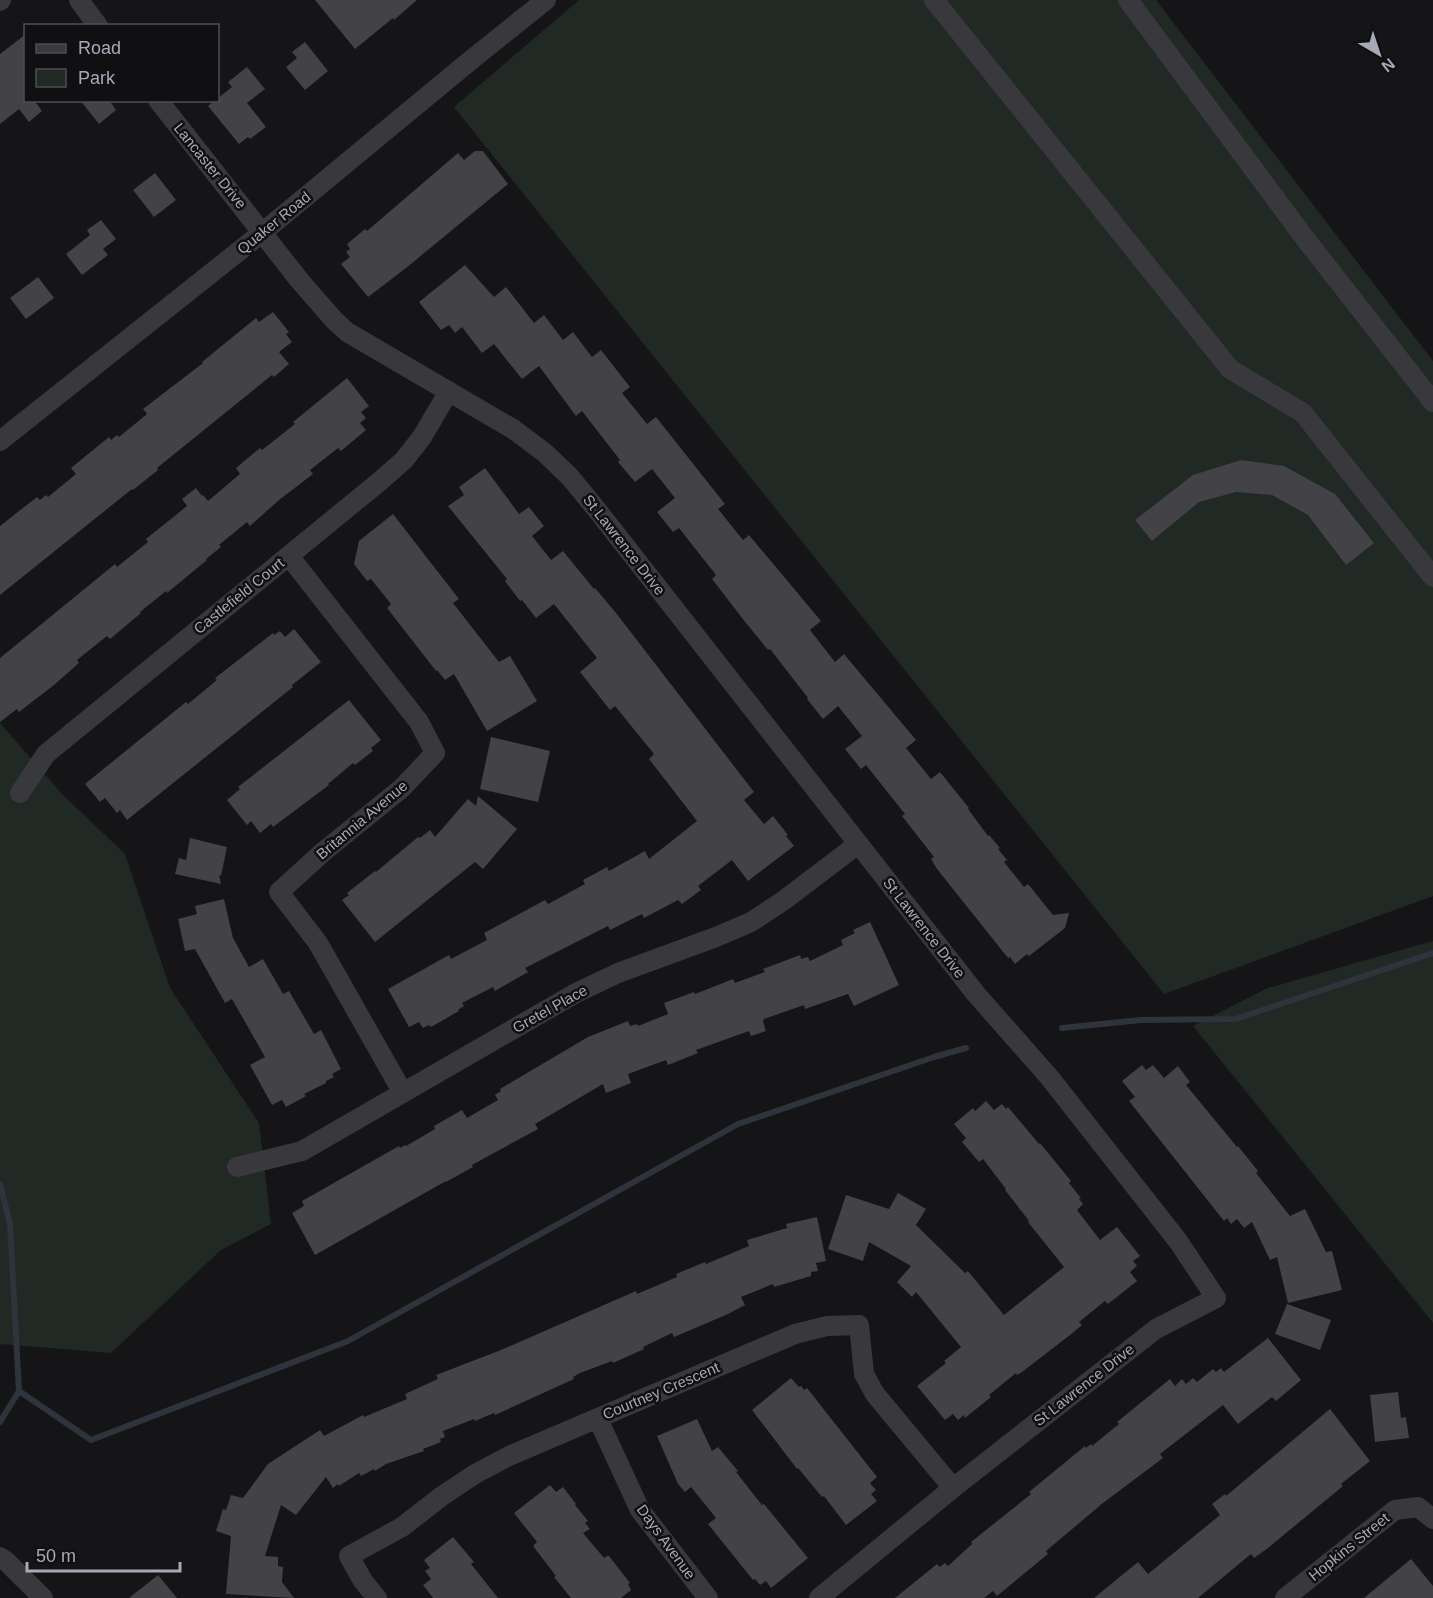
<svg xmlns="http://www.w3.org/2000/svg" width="1433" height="1598" viewBox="0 0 1433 1598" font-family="Arial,sans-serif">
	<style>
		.green { fill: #212924 }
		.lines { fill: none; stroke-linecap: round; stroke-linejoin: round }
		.stream { stroke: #2e333c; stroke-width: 6 }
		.building { fill: #424247 }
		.minor { stroke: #39383d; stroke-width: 20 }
		.labels { text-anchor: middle; stroke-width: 5; stroke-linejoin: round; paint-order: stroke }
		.street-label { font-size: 15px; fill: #a8a9b6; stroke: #101012 }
	</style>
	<rect width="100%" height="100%" fill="#151517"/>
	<path class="green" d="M579,0H1156L1433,361V896L1164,994L454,107Z
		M0,723L62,794L125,854L170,988L259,1123L271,1224L221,1250L111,1353L0,1344Z
		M1433,941V1323L1193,1026L1268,988Z"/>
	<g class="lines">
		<path class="stream" d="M1062,1028L1141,1020L1236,1019L1433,953
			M0,1184L10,1224L19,1391L0,1422
			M19,1391L91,1440L348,1341L738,1124L934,1057L966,1048"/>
	</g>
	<path class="building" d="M315,0H417L394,20L393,18L355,49Z
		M26,34V100H34L42,111L29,122L19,109L0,124V54Z
		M305,42L328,71L305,90L286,67L297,58L292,52Z
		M247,67L265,89L247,103L266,127L250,139L248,137L239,144L208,106L215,100H218V98L232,87L228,82Z
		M80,100H109L116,110L99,124Z
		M475,151H483L508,184L406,268L368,297L341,264L350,257L346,252L350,249L347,244L365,229L367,231L458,153L464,160Z
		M155,173L176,200L154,217L133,190Z
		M101,220L116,239L103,249L108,255L82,275L66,254L90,235L87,230Z
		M465,265L494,297L506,287L534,323L544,315L563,340L573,332L592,357L601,350L630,387L622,393L647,424L656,417L725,504L718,509L743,540L749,535L821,621L810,630L835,662L844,654L916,740L906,748L931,779L940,772L969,808L968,809L988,836L989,835L1000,848L998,849L1007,860L1004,862L1024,887L1028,884L1053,915L1069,913L1065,928L1029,956L1027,954L1015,964L1010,957L1008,958L937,869L931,859L934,857L902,816L905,814L866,765L861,769L845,749L862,736L838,706L823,719L807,699L808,698L770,649L768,650L746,623L712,579L716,575L679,528L673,532L657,512L675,498L652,469L635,482L618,462L620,460L582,411L576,416L539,366L522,379L494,344L482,353L462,327L455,333L449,325L441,330L419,302Z
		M38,277L54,298L26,319L10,298Z
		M273,312L289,332L286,334L292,342L279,352L289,364L274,377L272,375L157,468L158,470L133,490L132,489L0,595V526L37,497L40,500L46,495L48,497L76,474L71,468L109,437L111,440L117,435L119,437L147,414L143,409L203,363L202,362L256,318L259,322Z
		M347,378L369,406L361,412L366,418L360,423L366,430L341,451L338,448L310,470L313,474L279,500L250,526L247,522L219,545L221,547L206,559L207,560L167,593L166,591L140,612L141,613L110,639L107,636L77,660L79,663L54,685L19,712L17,709L0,722V658L115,564L117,567L148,542L146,539L187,506L182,499L196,488L202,496L203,495L208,501L240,474L236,468L260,448L262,450L295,424L293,422Z
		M1241,460L1284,466L1335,494L1374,543L1346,565L1308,515L1272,495L1236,492L1199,502L1152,541L1135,520L1193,475Z
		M485,468L519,514L529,507L544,526L532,536L551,560L563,551L594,589L595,588L616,613L754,792L744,800L764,824L773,816L788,835L786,836L794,846L748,881L732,860L698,886L701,890L682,904L678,900L644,918L642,914L610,930L608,926L525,968L528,972L495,991L493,987L462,1003L464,1006L458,1010L459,1011L431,1027L429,1025L423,1028L419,1022L409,1027L388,989L449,955L451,959L487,940L484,933L545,900L548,904L585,884L583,880L607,867L609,871L645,851L649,859L697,821L649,759L654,754L615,706L610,710L580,672L597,658L554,604L536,618L522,600L520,601L505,581L507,579L448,506L464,495L459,487Z
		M393,514L459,599L453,603L499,662L510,656L537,701L487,731L454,674L445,680L437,670L436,671L387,608L391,604L371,579L367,581L354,564L359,541Z
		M294,629L321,662L292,685L293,687L127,820L120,810L117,813L105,798L100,802L85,784L186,702L188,704L217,680L215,678L273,633L274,635L280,631L285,637Z
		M349,700L381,740L371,748L373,751L355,765L353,763L328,784L329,785L273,827L271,824L260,833L251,821L247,825L227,800L240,789L238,787Z
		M491,737L550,751L538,802L480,789Z
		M478,796L517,829L483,869L475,862L375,942L342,900L349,895L347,893L375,871L376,872L418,837L420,838L430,830L435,837L468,799L476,806Z
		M190,838L227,847L221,876L219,875L221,884L175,874L179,858L186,860Z
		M224,899L233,938L249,967L263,959L283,994L289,991L314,1034L321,1030L341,1069L332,1074L334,1077L326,1081V1083L304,1094L306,1096L286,1107L282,1100L272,1105L250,1065L265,1057L232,999L225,1003L195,949L185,951L178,919L197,914L195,906Z
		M870,922L899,985L854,1006L848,994L805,1009L804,1005L764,1019L763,1021L766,1031L751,1036L749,1031L696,1050L698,1053L668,1065L666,1060L628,1074L631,1083L606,1093L603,1084L535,1124L538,1129L472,1165L473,1167L446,1182V1181L315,1255L292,1213L304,1206L302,1201L399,1146L400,1148L405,1145L406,1146L435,1129L434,1126L462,1110L467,1118L498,1100L495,1095L501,1091L500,1089L588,1037L628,1021L630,1026L637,1024L638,1026L668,1014L664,1003L694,992L695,994L733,979L735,983L765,972L763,969L800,955L801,959L808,957L810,961L843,945L841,940L855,933L853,930Z
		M1142,1065L1146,1070L1153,1065L1164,1078L1178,1066L1190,1082L1186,1085L1237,1147L1238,1146L1258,1171L1256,1173L1290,1216L1305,1209L1326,1252L1332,1251L1342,1290L1288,1303L1277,1257L1270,1260L1252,1222L1244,1228L1237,1219L1231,1224L1227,1218L1224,1221L1129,1101L1135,1097L1122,1081Z
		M986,1101L994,1110L1002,1104L1006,1109L1008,1107L1039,1144L1040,1143L1071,1181L1069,1183L1081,1198L1079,1199L1083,1204L1077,1210L1100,1240L1117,1227L1140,1256L1133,1261L1137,1266L1130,1272L1137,1281L1108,1304L1105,1301L1079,1322L1082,1325L1070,1335L1022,1372L1017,1375L1016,1373L989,1395L991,1397L965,1418L964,1415L958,1420L953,1414L945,1420L917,1386L946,1363L944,1361L961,1347L916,1292L912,1297L897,1282L911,1266L869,1242L863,1261L828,1249L846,1195L889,1209L898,1193L926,1209L916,1225L965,1273L968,1271L1004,1315L1064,1267L1028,1222L1029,1221L1005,1190L1006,1189L983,1159L979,1162L962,1142L966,1138L954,1124L973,1108L975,1111Z
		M817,1217L826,1261L816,1263L818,1271L811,1272V1276L774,1287L773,1284L741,1297L745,1305L728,1314L674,1337L672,1333L643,1347L644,1349L613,1363L612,1361L580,1373L573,1377L574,1379L495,1415L494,1413L475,1421L474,1419L443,1431L445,1437L440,1439L441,1442L423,1449L424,1451L386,1464L375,1471L374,1469L361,1476L359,1473L339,1486L338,1484L333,1488L326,1477L296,1515L281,1505L265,1556L278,1557V1566L283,1567L282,1582L294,1598L226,1594L231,1536L216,1531L223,1509L226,1510L231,1495L243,1498L268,1464L320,1430L324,1436L363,1415L364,1417L407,1399L405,1394L438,1379L436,1375L501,1350L636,1291L637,1294L677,1277L676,1274L705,1262L706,1264L749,1246L747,1240L787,1228L786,1224Z
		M1287,1304L1331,1320L1320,1350L1275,1334Z
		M1268,1338L1301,1380L1276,1401L1272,1397L1238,1424L1223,1405L1160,1454L1163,1458L1103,1503L1046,1551L1048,1554L997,1596L993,1591L984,1598H895L937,1564L940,1567L945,1563L948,1566L972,1544L971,1542L1031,1494L1029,1492L1085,1446L1086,1448L1091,1444L1092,1446L1119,1424L1117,1422L1170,1379L1175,1386L1182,1379L1186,1384L1193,1378L1197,1382L1213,1369L1216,1372L1221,1368L1224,1372Z
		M791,1378L799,1387L801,1386L804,1390L807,1388L877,1477L870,1483L876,1490L871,1494L877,1501L846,1525L824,1496L822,1497L798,1468L797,1469L752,1410Z
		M1398,1392L1401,1418L1406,1417L1409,1438L1375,1442L1370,1395Z
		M1330,1409L1370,1461L1341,1484L1343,1486L1268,1548L1254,1558L1251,1554L1198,1598H1094L1138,1562L1148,1574L1220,1515L1212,1504L1225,1494L1226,1496Z
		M697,1419L712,1451L718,1447L738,1471L736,1472L762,1505L764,1504L808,1558L771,1588L766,1581L760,1585L755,1579L753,1580L708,1524L716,1518L691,1487L685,1492L678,1484L657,1436Z
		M550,1485L556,1492L563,1487L576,1504L575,1505L588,1521L585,1523L590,1529L583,1533L604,1558L607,1556H609L630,1583L628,1584L631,1590L621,1598H571L554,1577L556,1576L533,1546L537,1542L514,1513Z
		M453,1537L474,1562L471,1564L498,1598H433L423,1585L431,1579L425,1571L430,1568L424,1560Z
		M1411,1559L1433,1586V1598H1364Z
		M158,1575L177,1598H129Z"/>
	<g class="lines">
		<path class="minor" d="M79,0L98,26
			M934,0L1230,369L1303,413L1433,577
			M1128,0L1307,241L1433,402
			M0,1L1,0
			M158,100L300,281L334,320L347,332L513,429L545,453L570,477L597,510L976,994L1050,1078L1178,1241L1216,1298L1156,1329L953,1488L819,1598
			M0,441L263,232L471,60L546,0
			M289,556L419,722L435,753L402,788L323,852L279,892L318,943L403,1093
			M20,793L46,754L379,482L404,460L422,437L449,391
			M237,1167L302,1151L576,993L618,973L716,937L751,922L783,901L858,844
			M598,1419L640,1510L708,1598
			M0,1557L6,1561L43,1598
			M377,1598L363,1581L349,1556L402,1527L442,1496L475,1474L509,1456L795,1334L827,1326L859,1325L864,1374L875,1394L953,1488
			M1285,1598L1395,1510L1418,1507L1433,1519"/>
	</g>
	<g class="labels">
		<g class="street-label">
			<text transform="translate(210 166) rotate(51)" y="5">Lancaster Drive</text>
			<text transform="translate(274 223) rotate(-39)" y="5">Quaker Road</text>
			<text transform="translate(624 545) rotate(52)" y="5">St Lawrence Drive</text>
			<text transform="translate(239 596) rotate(-39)" y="5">Castlefield Court</text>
			<text transform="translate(362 820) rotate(-40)" y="5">Britannia Avenue</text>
			<text transform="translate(924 928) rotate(52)" y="5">St Lawrence Drive</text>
			<text transform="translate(550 1009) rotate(-29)" y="5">Gretel Place</text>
			<text transform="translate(1084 1385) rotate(-38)" y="5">St Lawrence Drive</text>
			<text transform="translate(661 1391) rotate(-23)" y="5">Courtney Crescent</text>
			<text transform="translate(666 1542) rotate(54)" y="5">Days Avenue</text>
			<text transform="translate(1349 1547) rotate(-39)" y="5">Hopkins Street</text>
		</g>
	</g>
	<rect x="24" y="24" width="195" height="78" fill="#101012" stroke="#4d4d54" stroke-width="1.5"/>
	<rect x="36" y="44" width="30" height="9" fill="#39383d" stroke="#4d4d54" stroke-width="1.5"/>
	<text x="78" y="54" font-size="18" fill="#a8a9b6">Road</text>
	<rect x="36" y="69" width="30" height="18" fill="#212924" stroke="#4d4d54" stroke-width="1.5"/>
	<text x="78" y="84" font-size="18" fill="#a8a9b6">Park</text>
	<g transform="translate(1379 54) rotate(141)" stroke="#101012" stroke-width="4.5" paint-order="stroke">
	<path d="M0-4.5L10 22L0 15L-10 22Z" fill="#a8a9b6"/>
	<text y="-9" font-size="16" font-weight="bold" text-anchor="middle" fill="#a8a9b6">N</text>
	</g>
	<path d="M27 1562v9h153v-9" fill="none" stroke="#a8a9b6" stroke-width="3"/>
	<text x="36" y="1562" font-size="18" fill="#a8a9b6" stroke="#101012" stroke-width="4.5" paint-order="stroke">50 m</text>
</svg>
